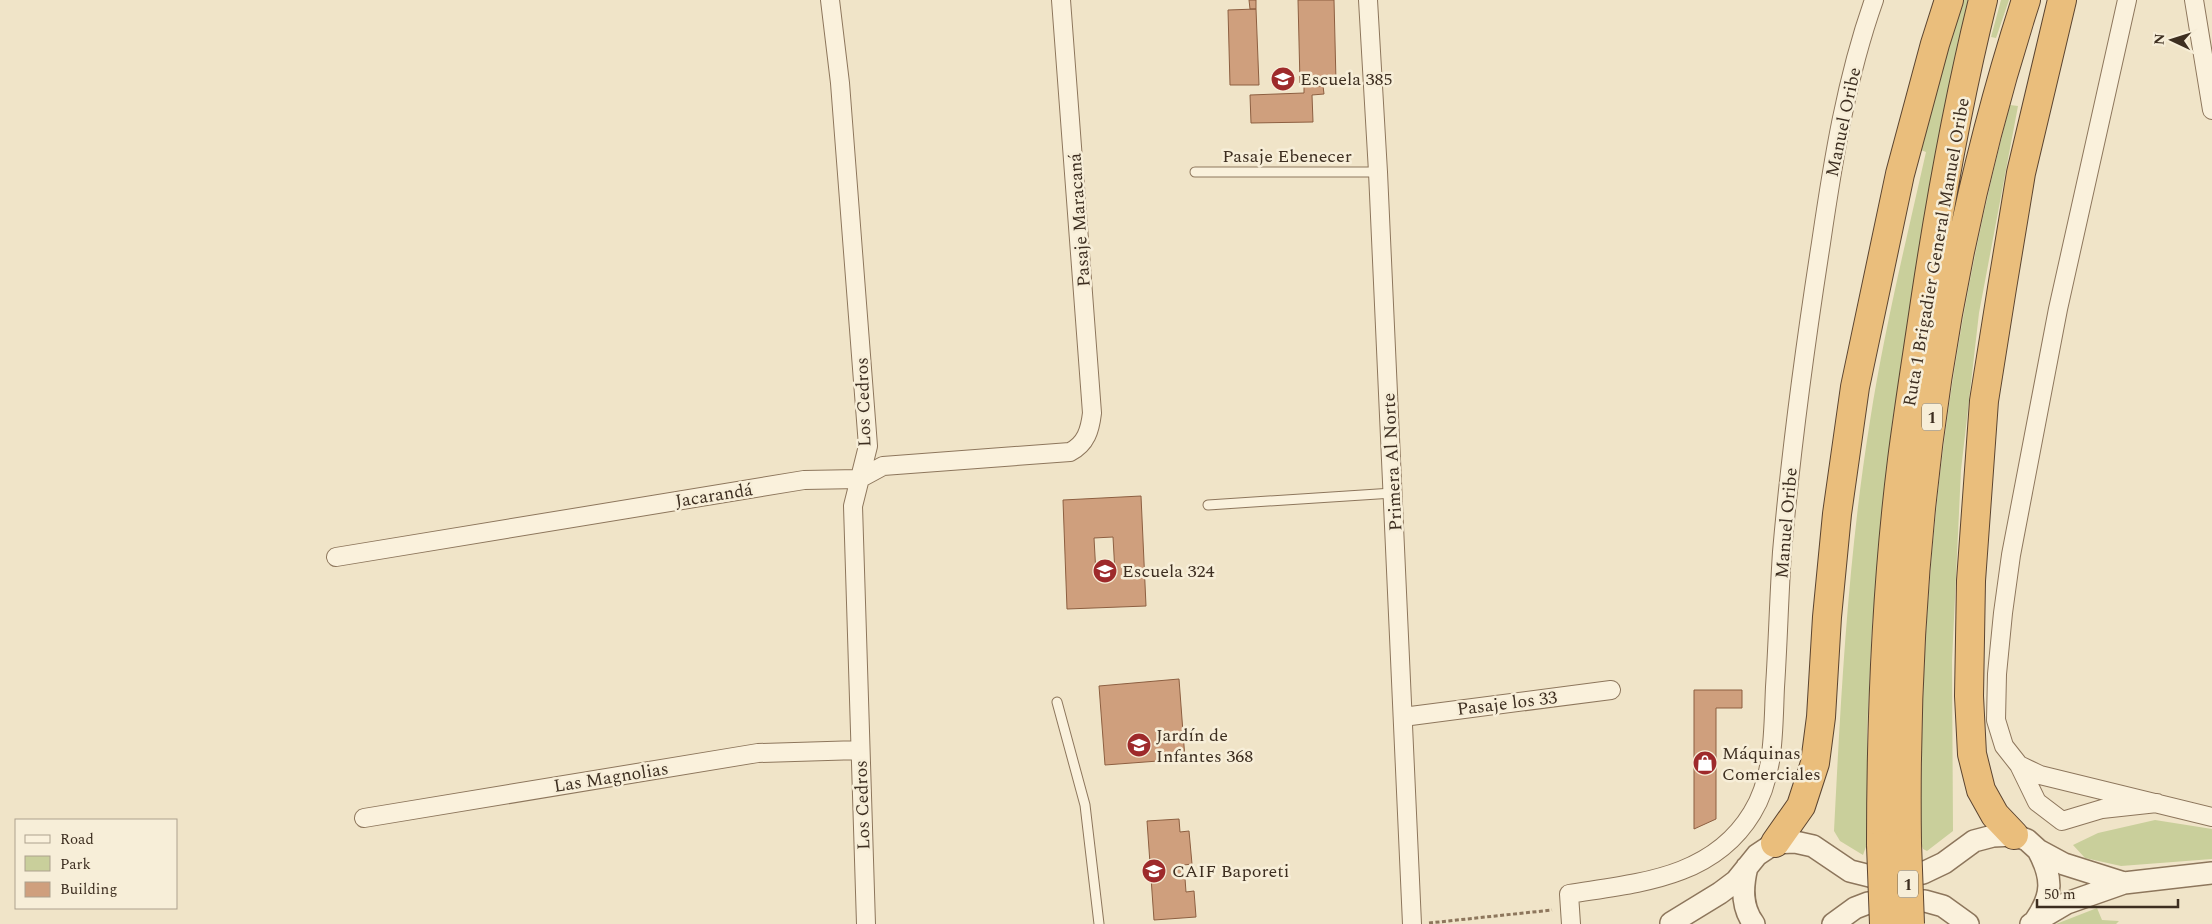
<svg xmlns="http://www.w3.org/2000/svg" width="2212" height="924" viewBox="0 0 2212 924" font-family="Spectral,serif">
	<style>
		.green { fill: #c9cf9b }
		.building { fill: #cf9f7d; stroke: #8d5f41; fill-rule: evenodd }
		.lines { fill: none; stroke-linecap: round; stroke-linejoin: round }
		.service-casing { stroke: #8d765c; stroke-width: 11 }
		.minor-casing { stroke: #8d765c; stroke-width: 20 }
		.tertiary-casing { stroke: #8d765c; stroke-width: 24 }
		.trunk-casing { stroke: #5b4430; stroke-width: 30 }
		.path { stroke: #8d765c; stroke-width: 3; stroke-dasharray: 4 2.5; stroke-linecap: butt }
		.service { stroke: #faf1dc; stroke-width: 9 }
		.minor { stroke: #faf1dc; stroke-width: 18 }
		.tertiary { stroke: #faf1dc; stroke-width: 21 }
		.trunk { stroke: #eabe7c; stroke-width: 28 }
		.trunk-bridge-casing { stroke: #5b4430; stroke-width: 30; stroke-linecap: butt }
		.trunk-bridge { stroke: #eabe7c; stroke-width: 28 }
		.labels { text-anchor: middle; stroke-width: 5; stroke-linejoin: round; paint-order: stroke }
		.shield { fill: #f7eed8; stroke: #756857; stroke-width: 1 }
		.shield-label { font-size: 16px; font-weight: bold; fill: #3d2e20 }
		.poi-label { font-size: 18px; fill: #3d2e20; stroke: #f7eed8; text-anchor: start }
		.street-label { font-size: 18px; fill: #3d2e20; stroke: #f7eed8 }
	</style>
	<rect width="100%" height="100%" fill="#f0e4c8"/>
	<path class="green" d="M1960,0H1970L1935,159L1892,423L1872,626L1867,732L1868,841L1863,855L1840,841L1834,831C1841,694 1848,557 1870,421C1884,331 1906,241 1926,152L1918,149Z
		M2001,0H2009L1996,38L1991,37Z
		M2010,105L2018,106L1979,313L1961,470L1952,661L1953,831L1927,851L1923,849L1920,840C1922,756 1922,673 1929,590C1941,426 1968,264 2010,105Z
		M2155,820L2212,829V859L2121,866L2085,858L2073,845L2098,833Z
		M2097,908L2102,920L2119,921L2116,924H2056Z"/>
	<path class="building" d="M1249,0H1256V9H1250Z
		M1298,0H1334L1336,82L1300,83Z
		M1256,9L1259,85H1230L1228,10Z
		M1304,86H1323L1324,94L1312,95L1313,122L1251,123L1250,95L1304,93Z
		M1141,496L1146,606L1067,609L1063,500ZM1113,537L1115,573L1096,574L1094,538Z
		M1179,679L1185,759L1105,765L1099,686Z
		M1694,690H1742V708H1716V819L1694,829Z
		M1179,819L1180,832L1189,831L1192,864L1184,865L1186,892L1194,891L1196,917L1154,920L1147,821Z"/>
	<g class="lines">
		<defs>
			<path id="service" d="M1195,172H1378
				M1208,505L1393,493
				M1057,702L1085,805L1099,924"/>
			<path id="minor" d="M830,0L840,83L868,446L853,506L866,924
				M1368,0L1378,172L1412,924
				M2127,0L2058,309L2011,555L2003,613L1997,674L1996,720L2004,746L2019,765L2037,802L2062,821L2102,809L2157,803
				M2194,0L2212,110
				M336,557L804,480L859,479L883,466L1070,452C1086,444 1090,430 1092,413L1061,0
				M1403,717L1611,690
				M2019,765L2040,775L2212,817
				M364,818L758,753L860,750
				M1571,924L1569,894C1637,883 1712,879 1752,813C1775,776 1773,729 1775,687C1778,642 1779,597 1782,552C1791,449 1805,346 1821,243C1833,161 1846,79 1874,0"/>
			<path id="tertiary" d="M1747,867C1742,887 1741,907 1754,924
				M2035,921C2053,895 2053,878 2038,850
				M1671,923L1720,893L1736,881L1757,855L1775,843L1795,842L1813,846L1850,871L1878,878L1923,873L1944,863L1974,841L1993,836L2014,835L2027,840L2038,850L2064,864L2124,883
				M1833,924L1855,908L1868,903L1925,901L1943,906L1968,924
				M2031,924L2067,903L2124,883L2212,873"/>
			<path id="trunk" d="M2014,835L1995,815L1981,790L1972,754L1969,696L1971,581L1984,401L2002,288L2021,173L2062,0
				M1775,843L1801,806L1815,763L1821,717L1827,617L1837,514L1855,387L1900,174L1935,44L1949,0
				M1907,843C1903,558 1938,272 2026,0
				M1881,845C1881,716 1886,588 1902,460C1909,405 1918,350 1926,295C1941,196 1959,97 1983,0"/>
		</defs>
		<use href="#service" class="service-casing"/>
		<use href="#minor" class="minor-casing"/>
		<use href="#tertiary" class="tertiary-casing"/>
		<use href="#trunk" class="trunk-casing"/>
		<path class="path" d="M1429,923L1552,910"/>
		<use href="#service" class="service"/>
		<use href="#minor" class="minor"/>
		<use href="#tertiary" class="tertiary"/>
		<use href="#trunk" class="trunk"/>
		<defs>
			<path id="trunk-bridge" d="M1907,843L1910,924
				M1881,845L1884,924"/>
		</defs>
		<use href="#trunk-bridge" class="trunk-bridge-casing"/>
		<use href="#trunk-bridge" class="trunk-bridge"/>
	</g>
	<defs>
		<symbol id="school-disc" viewBox="-11 -11 22 22"><circle r="9.5" fill="#9e2a2b" stroke="#f7eed8"/><path d="M0-5L7-2L0 1L-7-2ZM-4 1L0 2.5L4 1V4Q0 6-4 4Z" fill="#fff"/></symbol>
		<symbol id="shop-disc" viewBox="-11 -11 22 22"><circle r="9.5" fill="#9e2a2b" stroke="#f7eed8"/><path d="M-5-2.5h2.3a2.7 3.5 0 0 1 5.4 0H5L5.5 6h-11ZM-1.5-2.5h3a1.5 2.3 0 0 0-3 0Z" fill="#fff"/></symbol>
	</defs>
	<g fill-rule="evenodd">
		<use href="#school-disc" x="1269" y="65" width="28" height="28"/>
		<use href="#school-disc" x="1091" y="557" width="28" height="28"/>
		<use href="#school-disc" x="1125" y="731" width="28" height="28"/>
		<use href="#shop-disc" x="1691" y="749" width="28" height="28"/>
		<use href="#school-disc" x="1140" y="857" width="28" height="28"/>
	</g>
	<g class="labels">
		<g class="shield">
			<rect x="1922" y="403.5" width="20" height="27" rx="4"/>
			<rect x="1898" y="870.5" width="20" height="27" rx="4"/>
		</g>
		<g class="shield-label">
			<text x="1932" y="423">1</text>
			<text x="1908" y="890">1</text>
		</g>
		<g class="poi-label">
			<text x="1300" y="85">Escuela 385</text>
			<text x="1122" y="577">Escuela 324</text>
			<text x="1156" y="741">Jardín de<tspan x="1156" dy="21">Infantes 368</tspan></text>
			<text x="1722" y="759">Máquinas<tspan x="1722" dy="21">Comerciales</tspan></text>
			<text x="1172" y="877">CAIF Baporeti</text>
		</g>
		<g class="street-label">
			<text transform="translate(1843 122) rotate(-78)" y="6">Manuel Oribe</text>
			<text x="1287" y="162">Pasaje Ebenecer</text>
			<text transform="translate(1079 220) rotate(-94)" y="6">Pasaje Maracaná</text>
			<text transform="translate(1936 252) rotate(-80)" y="6">Ruta 1 Brigadier General Manuel Oribe</text>
			<text transform="translate(863 402) rotate(-92)" y="6">Los Cedros</text>
			<text transform="translate(1392 462) rotate(-93)" y="6">Primera Al Norte</text>
			<text transform="translate(714 495) rotate(-9)" y="6">Jacarandá</text>
			<text transform="translate(1786 523) rotate(-85)" y="6">Manuel Oribe</text>
			<text transform="translate(1507 703) rotate(-7)" y="6">Pasaje los 33</text>
			<text transform="translate(611 777) rotate(-9)" y="6">Las Magnolias</text>
			<text transform="translate(862 805) rotate(-92)" y="6">Los Cedros</text>
		</g>
	</g>
	<rect x="15" y="819" width="162" height="90" fill="#f7eed8" stroke="#ada18e"/>
	<rect x="25" y="835" width="25" height="8" fill="#faf1dc" stroke="#ada18e"/>
	<text x="60" y="844" font-size="15" fill="#3d2e20">Road</text>
	<rect x="25" y="856" width="25" height="15" fill="#c9cf9b" stroke="#ada18e"/>
	<text x="60" y="869" font-size="15" fill="#3d2e20">Park</text>
	<rect x="25" y="882" width="25" height="15" fill="#cf9f7d" stroke="#ada18e"/>
	<text x="60" y="894" font-size="15" fill="#3d2e20">Building</text>
	<g transform="translate(2172 40) rotate(274)" stroke="#f7eed8" stroke-width="4" paint-order="stroke">
	<path d="M0-4L9 19L0 12L-9 19Z" fill="#3d2e20"/>
	<text y="-8" font-size="14" font-weight="bold" text-anchor="middle" fill="#3d2e20">N</text>
	</g>
	<path d="M2037 899v8h141v-8" fill="none" stroke="#3d2e20" stroke-width="2.5"/>
	<text x="2044" y="899" font-size="15" fill="#3d2e20" stroke="#f7eed8" stroke-width="4" paint-order="stroke">50 m</text>
</svg>
